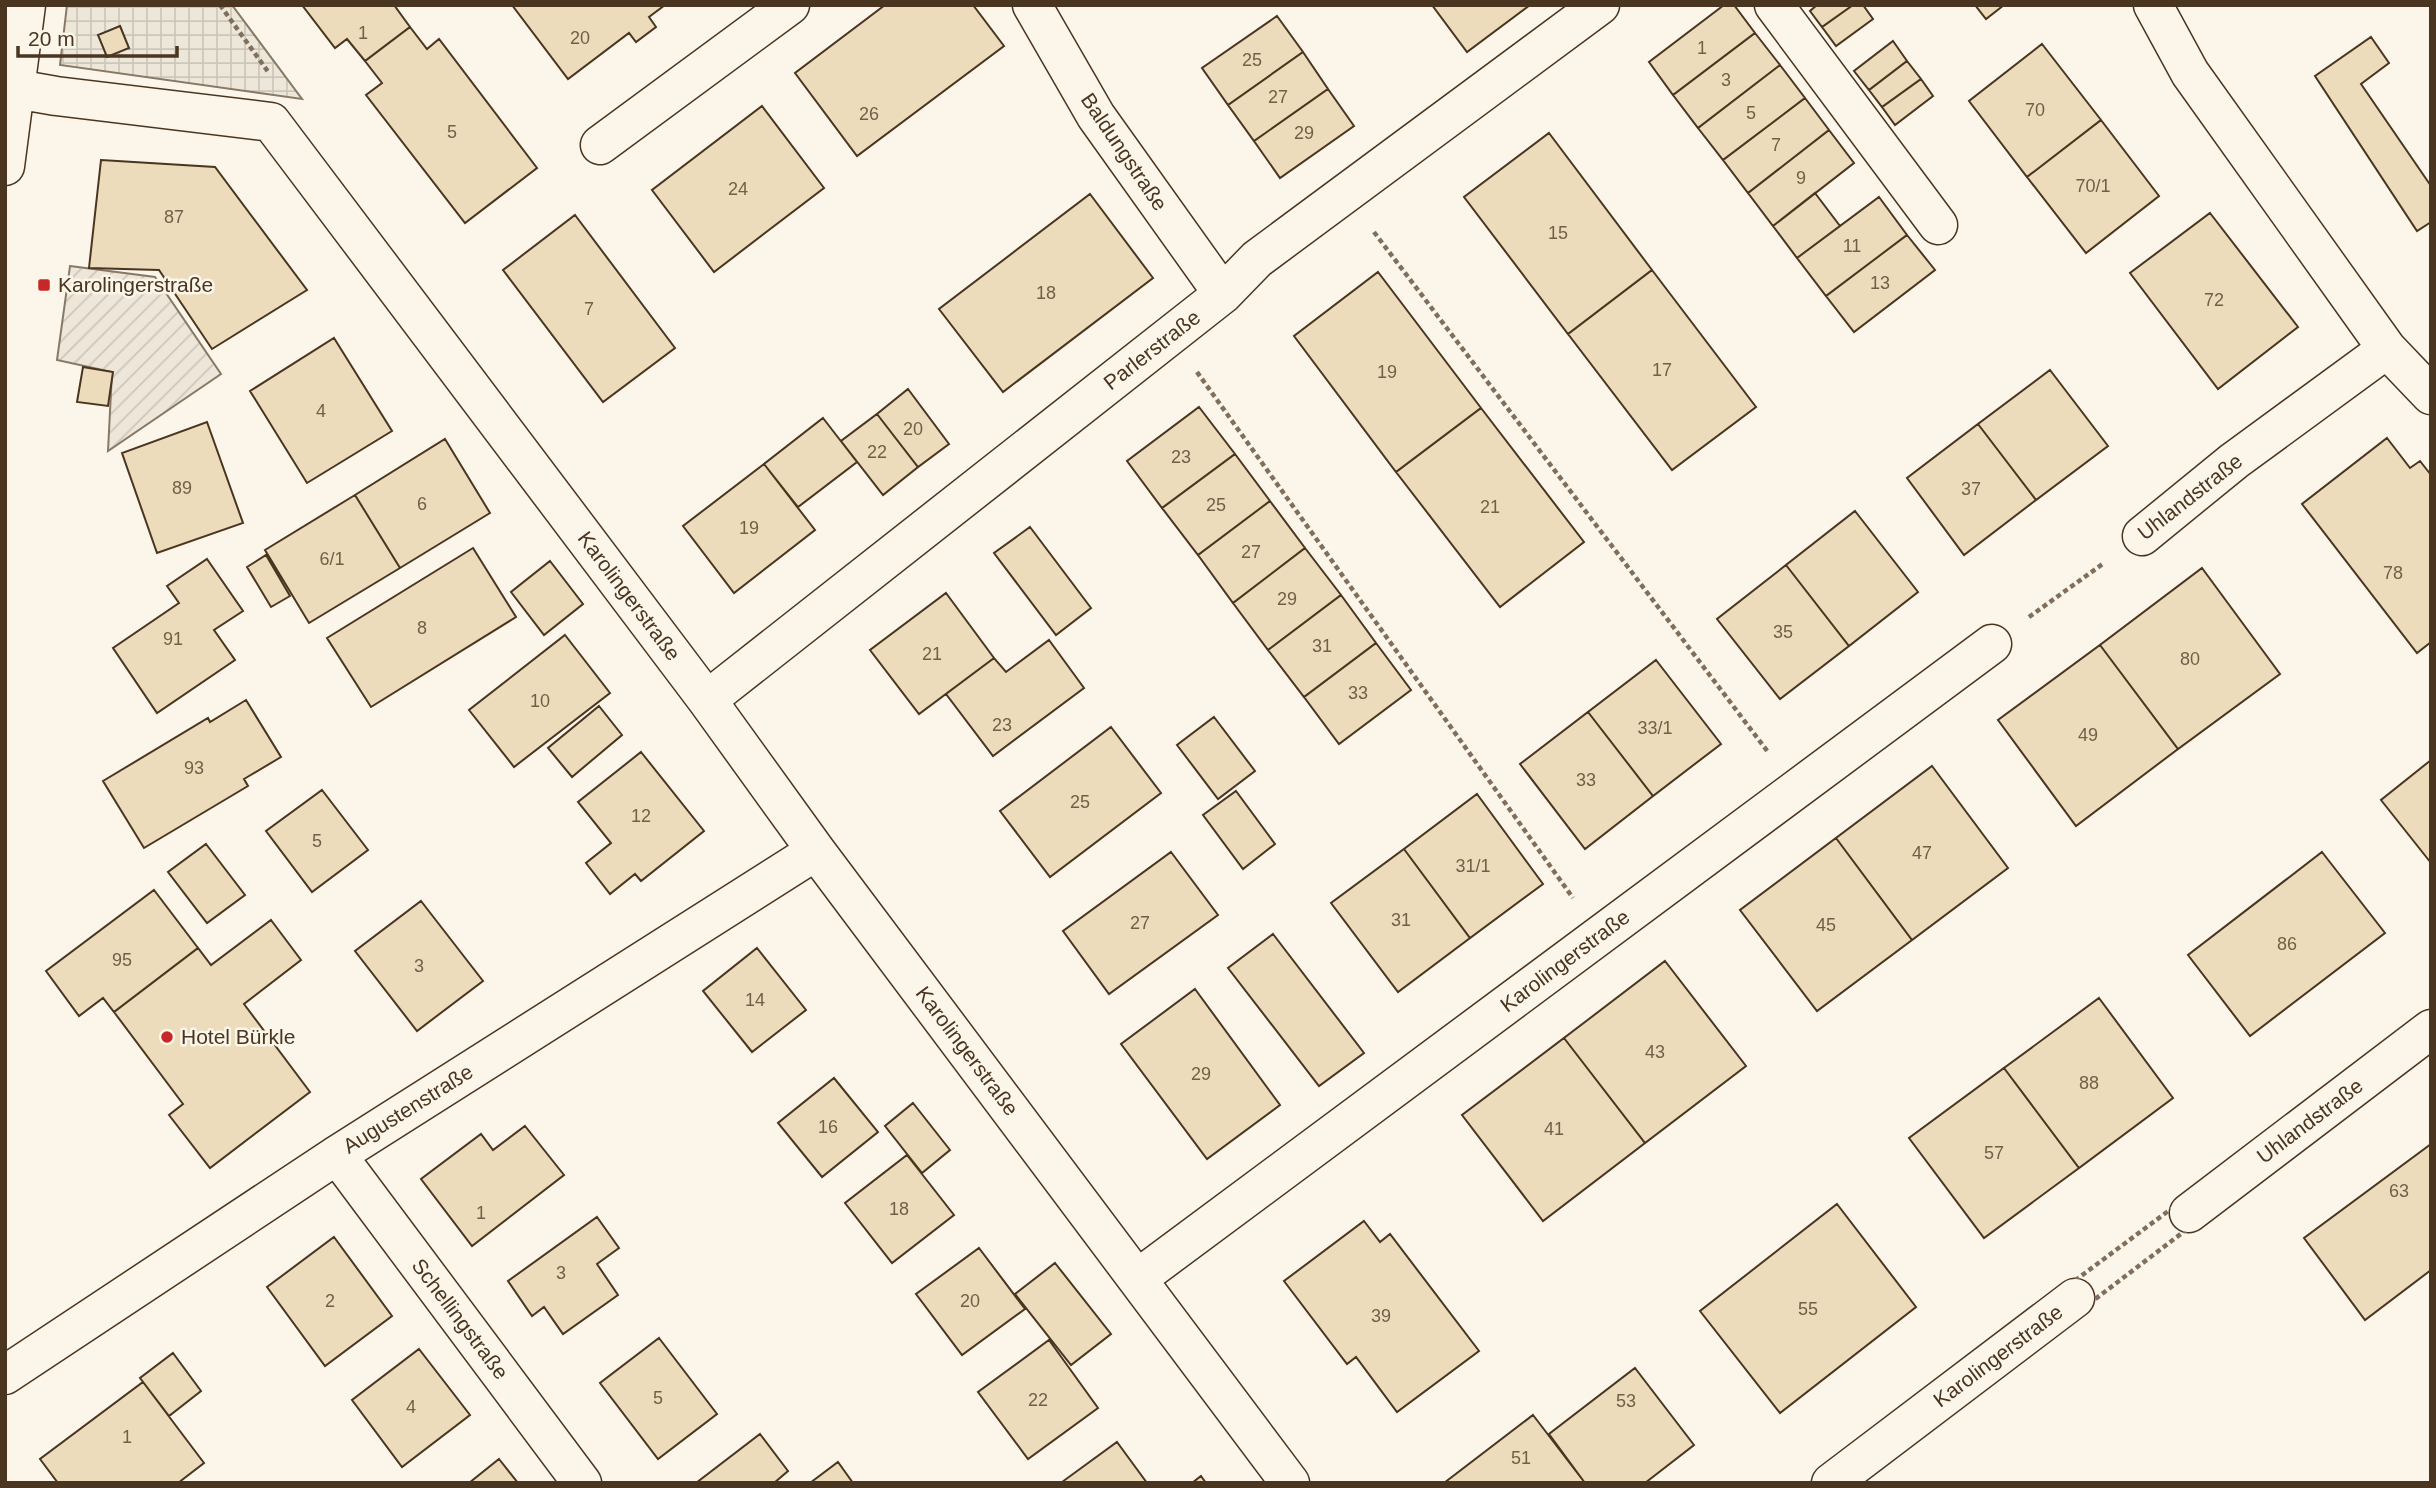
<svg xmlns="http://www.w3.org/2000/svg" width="2436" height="1488" viewBox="0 0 2436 1488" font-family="Arial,sans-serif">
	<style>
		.garden { fill: url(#garden-furrows); stroke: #887966; stroke-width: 2 }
		.plaza { fill: url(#plaza-grid); stroke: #887966; stroke-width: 2; fill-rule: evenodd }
		.building { fill: #ecdcbc; stroke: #4a3520; stroke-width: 2 }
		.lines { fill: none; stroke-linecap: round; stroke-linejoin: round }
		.minor-casing { stroke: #4a3520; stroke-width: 41 }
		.path { stroke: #7f6f5c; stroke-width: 4.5; stroke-dasharray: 5 3.5; stroke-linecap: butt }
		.minor { stroke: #fbf6e9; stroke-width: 38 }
		.poi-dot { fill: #c62828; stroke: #fbf6e9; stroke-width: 2.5 }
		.labels { text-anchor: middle; stroke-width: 5; stroke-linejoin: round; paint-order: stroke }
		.number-label { font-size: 18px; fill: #725f47 }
		.street-label { font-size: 21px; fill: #4a3520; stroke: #fbf6e9 }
		.poi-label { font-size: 21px; fill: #4a3520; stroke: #fbf6e9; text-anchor: start }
	</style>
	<defs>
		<pattern id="garden-furrows" width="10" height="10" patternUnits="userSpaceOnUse" patternTransform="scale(1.75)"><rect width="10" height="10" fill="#ede6d9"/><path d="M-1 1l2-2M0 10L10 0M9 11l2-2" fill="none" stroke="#cdc6ba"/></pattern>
		<pattern id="plaza-grid" width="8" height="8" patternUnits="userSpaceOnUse" patternTransform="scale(1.75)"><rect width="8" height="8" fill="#ede7d9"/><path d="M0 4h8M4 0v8" fill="none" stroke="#cdc7ba"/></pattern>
	</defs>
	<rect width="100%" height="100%" fill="#fbf6e9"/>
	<path class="garden" d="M70,266L155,277L221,374L108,451L112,372L57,360Z"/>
	<path class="plaza" d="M67,5H232L302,99L60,65ZM120,26L128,48L99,35Z"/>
	<path class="building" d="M302,5H394L410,27L365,61L347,39L335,48Z
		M512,5H665L649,17L656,27L636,42L629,33L568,79Z
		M885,5H973L1004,46L857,156L795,73Z
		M1432,5H1530L1467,52Z
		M1724,5H1734L1755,33L1673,95L1649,62Z
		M1817,5H1853L1822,27L1810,11Z
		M1853,5H1863L1873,19L1836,46L1822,27Z
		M1975,5H2004L1986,19Z
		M1277,16L1303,52L1228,105L1202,68Z
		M120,26L129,48L107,57L98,35Z
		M410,27L427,49L439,39L537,168L465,223L366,95L382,83L365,61Z
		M1755,33L1780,65L1698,128L1673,95Z
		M2371,37L2389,63L2361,84L2431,186V222L2417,231L2315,76Z
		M1893,41L1907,61L1869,90L1854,71Z
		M2042,44L2101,120L2027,177L1969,101Z
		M1303,52L1328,89L1254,141L1228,105Z
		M1907,61L1921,79L1882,107L1869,90Z
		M1780,65L1805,98L1723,160L1698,128Z
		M1921,79L1933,96L1895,125L1882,107Z
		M1328,89L1354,126L1280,178L1254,141Z
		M1805,98L1829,130L1748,193L1723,160Z
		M762,106L824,188L714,272L652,190Z
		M2101,120L2159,196L2086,253L2027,177Z
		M1829,130L1854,163L1773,226L1748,193Z
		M1549,133L1652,270L1568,334L1464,197Z
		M101,160L215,167L307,290L212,349L159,270L89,268Z
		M1815,193L1840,226L1797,258L1773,226Z
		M1090,194L1153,278L1003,392L939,309Z
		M1879,197L1907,235L1826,296L1797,258Z
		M2210,213L2298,327L2218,389L2130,273Z
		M575,215L675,348L603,402L503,270Z
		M1907,235L1935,270L1854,332L1826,296Z
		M1652,270L1756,407L1672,470L1568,334Z
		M1378,272L1481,408L1396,472L1294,336Z
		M334,338L392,431L307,483L250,391Z
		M83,367L113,372L108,406L77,402Z
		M2050,370L2108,446L2036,500L1978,424Z
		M908,389L949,444L918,467L877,414Z
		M1199,407L1235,454L1162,508L1127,461Z
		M1481,408L1584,542L1500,607L1396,472Z
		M877,414L918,467L883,495L841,441Z
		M823,418L857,462L798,507L764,464Z
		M207,422L243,523L157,553L122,453Z
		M1978,424L2036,500L1964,555L1907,478Z
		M2387,438L2410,468L2420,461L2431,475V642L2417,653L2302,504Z
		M445,439L490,513L400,568L355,495Z
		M1235,454L1270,501L1198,555L1162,508Z
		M764,464L815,530L734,593L683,526Z
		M355,495L400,568L309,623L265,550Z
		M1270,501L1305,548L1233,603L1198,555Z
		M1855,511L1918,592L1849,646L1786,565Z
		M1030,527L1091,608L1056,635L994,553Z
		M473,548L516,617L371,707L327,638Z
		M1305,548L1341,595L1268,650L1233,603Z
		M266,555L290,596L271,607L247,567Z
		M207,559L243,611L214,630L235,660L157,713L113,648L179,603L167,586Z
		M550,561L583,604L544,635L511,592Z
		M1786,565L1849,646L1780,699L1717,619Z
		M2202,568L2280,674L2178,749L2100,645Z
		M946,593L994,658L919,714L870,650Z
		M1341,595L1376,643L1304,697L1268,650Z
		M565,635L610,693L514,767L469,710Z
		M1049,640L1084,688L993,756L946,694L994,658L1006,672Z
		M1376,643L1411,690L1339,744L1304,697Z
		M2100,645L2178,749L2076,826L1998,720Z
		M1656,660L1721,744L1653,796L1588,712Z
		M246,700L281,757L244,779L248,786L144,848L103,781L208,718L210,722Z
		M599,706L622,735L572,777L548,748Z
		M1588,712L1653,796L1585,849L1520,764Z
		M1214,717L1255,771L1218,799L1177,745Z
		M1111,727L1161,793L1050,877L1000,811Z
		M641,752L704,831L641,881L635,874L610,894L586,863L611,843L578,802Z
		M2431,760V863L2381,800Z
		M1932,766L2008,868L1912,940L1836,838Z
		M322,790L368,850L312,892L266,831Z
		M1236,791L1275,844L1243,869L1203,815Z
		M1477,794L1543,884L1470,938L1404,849Z
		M1836,838L1912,940L1817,1011L1740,910Z
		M206,844L245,895L207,923L168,872Z
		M1404,849L1470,938L1398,992L1331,903Z
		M1171,852L1218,915L1109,994L1063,931Z
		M2322,852L2385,933L2250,1036L2188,955Z
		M154,890L198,948L114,1012L103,998L79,1016L46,971Z
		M421,901L483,981L417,1031L355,951Z
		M271,920L301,960L244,1004L310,1092L210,1168L169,1115L183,1104L114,1012L198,948L211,965Z
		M1273,934L1364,1053L1319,1086L1228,968Z
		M757,948L806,1010L752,1052L703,991Z
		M1665,961L1746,1066L1645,1143L1564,1038Z
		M1195,989L1280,1105L1207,1159L1121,1044Z
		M2099,998L2173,1098L2079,1168L2004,1068Z
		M1564,1038L1645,1143L1543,1221L1462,1115Z
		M2004,1068L2079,1168L1984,1238L1909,1138Z
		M834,1078L878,1132L822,1177L778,1123Z
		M913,1103L950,1150L922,1173L885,1126Z
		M525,1126L564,1175L472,1246L421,1179L481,1134L493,1150Z
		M2431,1144V1270L2365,1320L2304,1238Z
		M907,1155L954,1215L892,1263L845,1203Z
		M1837,1204L1916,1307L1780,1413L1700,1311Z
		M597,1217L619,1248L597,1264L618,1295L563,1334L544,1307L532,1316L508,1281Z
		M1364,1221L1380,1242L1390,1234L1479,1351L1397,1412L1356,1357L1347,1364L1284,1281Z
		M334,1237L392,1316L325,1366L267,1287Z
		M979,1248L1025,1309L962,1355L916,1294Z
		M1055,1263L1111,1334L1071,1365L1015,1294Z
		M659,1338L717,1414L658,1459L600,1383Z
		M1049,1340L1098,1408L1028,1459L978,1392Z
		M419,1349L470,1415L402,1467L352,1400Z
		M173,1353L201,1391L169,1416L140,1378Z
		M1635,1368L1694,1445L1645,1483H1585L1549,1434Z
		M143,1382L204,1463L178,1483H58L40,1459Z
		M1533,1415L1585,1483H1444Z
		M760,1434L788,1471L774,1483H696Z
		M1117,1442L1147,1483H1063L1062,1482Z
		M499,1459L518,1483H469Z
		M838,1462L853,1483H810Z
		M1201,1476L1206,1483H1192Z"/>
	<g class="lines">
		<defs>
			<path id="minor" d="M1032,5L1096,116L1223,294
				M1774,5L1938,225
				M2153,5L2190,73L2387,349L2431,395
				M16,89L56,96L271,122L707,700L816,851L1290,1483
				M600,145L790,5
				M5,166L26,5
				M2142,536L2234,461L2387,349
				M707,700L1223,294L1257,259L1600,5
				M337,1155L582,1483
				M2189,1213L2431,1029
				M1137,1279L1992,644
				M5,1375L337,1155L816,851
				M1831,1483L2075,1298"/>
		</defs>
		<use href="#minor" class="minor-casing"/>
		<path class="path" d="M220,5L269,73
			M1374,232L1768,752
			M1197,372L1573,898
			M2029,617L2104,563
			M2171,1209L2189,1213L2186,1230L2094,1300L2075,1298L2077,1279Z"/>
		<use href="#minor" class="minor"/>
	</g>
	<g class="poi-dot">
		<rect x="37" y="278" width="14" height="14" rx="3.5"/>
		<circle cx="167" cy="1037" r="7"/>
	</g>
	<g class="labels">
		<g class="number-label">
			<text x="363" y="39">1</text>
			<text x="580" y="44">20</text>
			<text x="1702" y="54">1</text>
			<text x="1252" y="66">25</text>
			<text x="1726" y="86">3</text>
			<text x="1278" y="103">27</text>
			<text x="2035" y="116">70</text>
			<text x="1751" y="119">5</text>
			<text x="869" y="120">26</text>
			<text x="452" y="138">5</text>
			<text x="1304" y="139">29</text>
			<text x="1776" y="151">7</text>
			<text x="1801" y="184">9</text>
			<text x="2093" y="192">70/1</text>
			<text x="738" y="195">24</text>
			<text x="174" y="223">87</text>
			<text x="1558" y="239">15</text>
			<text x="1852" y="252">11</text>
			<text x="1880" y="289">13</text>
			<text x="1046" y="299">18</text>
			<text x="2214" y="306">72</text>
			<text x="589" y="315">7</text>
			<text x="1662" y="376">17</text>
			<text x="1387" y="378">19</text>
			<text x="321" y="417">4</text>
			<text x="913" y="435">20</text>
			<text x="877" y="458">22</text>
			<text x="1181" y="463">23</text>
			<text x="182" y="494">89</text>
			<text x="1971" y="495">37</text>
			<text x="422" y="510">6</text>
			<text x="1216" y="511">25</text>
			<text x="1490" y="513">21</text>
			<text x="749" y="534">19</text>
			<text x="1251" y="558">27</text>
			<text x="332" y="565">6/1</text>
			<text x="2393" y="579">78</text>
			<text x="1287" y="605">29</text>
			<text x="422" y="634">8</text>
			<text x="1783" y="638">35</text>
			<text x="173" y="645">91</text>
			<text x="1322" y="652">31</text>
			<text x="932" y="660">21</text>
			<text x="2190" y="665">80</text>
			<text x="1358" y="699">33</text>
			<text x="540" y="707">10</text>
			<text x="1002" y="731">23</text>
			<text x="1655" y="734">33/1</text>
			<text x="2088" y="741">49</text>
			<text x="194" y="774">93</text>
			<text x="1586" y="786">33</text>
			<text x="1080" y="808">25</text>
			<text x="641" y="822">12</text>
			<text x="317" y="847">5</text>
			<text x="1922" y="859">47</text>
			<text x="1473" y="872">31/1</text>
			<text x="1401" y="926">31</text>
			<text x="1140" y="929">27</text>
			<text x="1826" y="931">45</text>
			<text x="2287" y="950">86</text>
			<text x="122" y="966">95</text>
			<text x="419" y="972">3</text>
			<text x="755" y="1006">14</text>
			<text x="1655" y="1058">43</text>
			<text x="1201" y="1080">29</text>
			<text x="2089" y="1089">88</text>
			<text x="828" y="1133">16</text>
			<text x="1554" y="1135">41</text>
			<text x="1994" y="1159">57</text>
			<text x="2399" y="1197">63</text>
			<text x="899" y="1215">18</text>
			<text x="481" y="1219">1</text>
			<text x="561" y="1279">3</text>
			<text x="330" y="1307">2</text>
			<text x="970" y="1307">20</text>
			<text x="1808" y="1315">55</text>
			<text x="1381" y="1322">39</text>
			<text x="658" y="1404">5</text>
			<text x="1038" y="1406">22</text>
			<text x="1626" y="1407">53</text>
			<text x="411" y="1413">4</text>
			<text x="127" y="1443">1</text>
			<text x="1521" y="1464">51</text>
		</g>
		<g class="street-label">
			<text transform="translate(1124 152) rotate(56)" y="7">Baldungstraße</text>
			<text transform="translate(1152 350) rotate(-38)" y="7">Parlerstraße</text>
			<text transform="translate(2190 497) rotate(-38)" y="7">Uhlandstraße</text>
			<text transform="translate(629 596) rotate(53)" y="7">Karolingerstraße</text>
			<text transform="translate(1565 961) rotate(-37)" y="7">Karolingerstraße</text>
			<text transform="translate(967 1051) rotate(53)" y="7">Karolingerstraße</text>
			<text transform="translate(408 1109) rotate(-32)" y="7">Augustenstraße</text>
			<text transform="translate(2310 1121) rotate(-37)" y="7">Uhlandstraße</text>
			<text transform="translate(460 1319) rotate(53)" y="7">Schellingstraße</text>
			<text transform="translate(1998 1356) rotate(-37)" y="7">Karolingerstraße</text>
		</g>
		<g class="poi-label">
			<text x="58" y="292">Karolingerstraße</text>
			<text x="181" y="1044">Hotel Bürkle</text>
		</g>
	</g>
	<rect width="2436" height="1488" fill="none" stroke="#4a3520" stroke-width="14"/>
	<path d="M18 46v10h159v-10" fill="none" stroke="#4a3520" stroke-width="3.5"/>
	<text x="28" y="46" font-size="21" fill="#4a3520" stroke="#fbf6e9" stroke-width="5" paint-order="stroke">20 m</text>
</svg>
